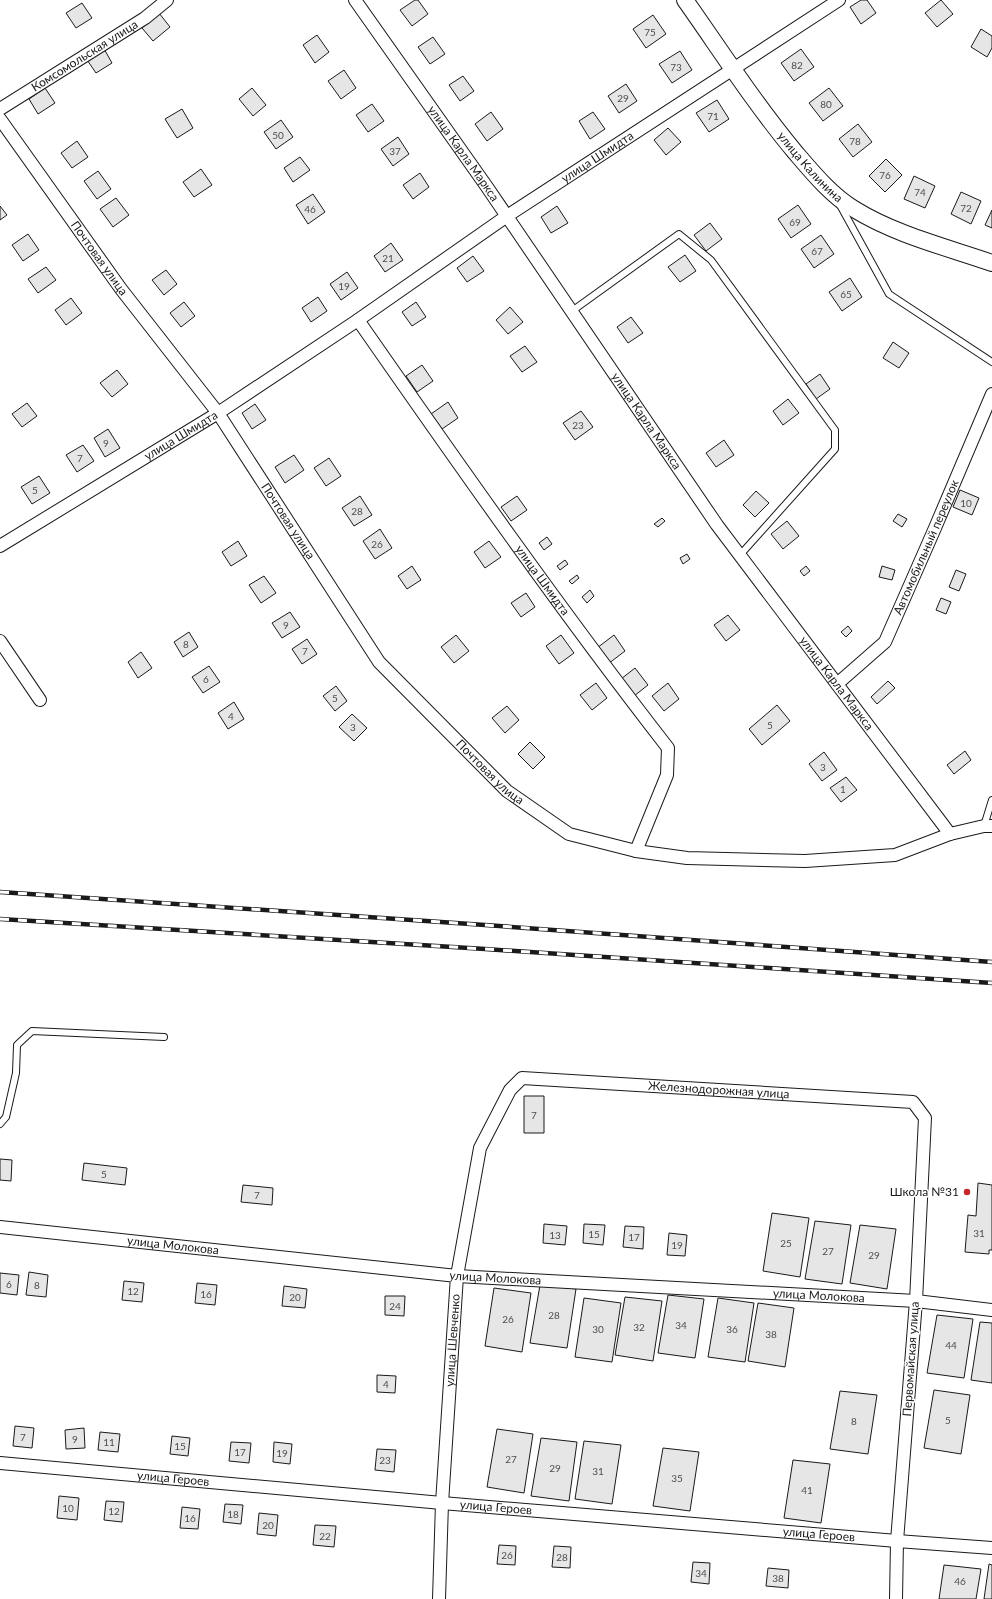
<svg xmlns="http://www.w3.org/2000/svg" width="992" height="1599" viewBox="0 0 992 1599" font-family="Lato,sans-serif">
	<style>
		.building { fill: #e6e6e6; stroke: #1a1a1a }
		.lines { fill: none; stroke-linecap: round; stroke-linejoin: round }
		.service-casing { stroke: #1a1a1a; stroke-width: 8 }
		.minor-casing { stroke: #1a1a1a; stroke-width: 14 }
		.secondary-casing { stroke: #1a1a1a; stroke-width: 18 }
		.service { stroke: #fff; stroke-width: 6 }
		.minor { stroke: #fff; stroke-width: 12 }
		.secondary { stroke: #fff; stroke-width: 16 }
		.rail-casing { stroke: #1a1a1a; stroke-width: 4.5 }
		.rail { stroke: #fff; stroke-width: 3; stroke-dasharray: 9; stroke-linecap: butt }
		.poi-dot { fill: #c62828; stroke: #fff; stroke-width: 1.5 }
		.labels { text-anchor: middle; stroke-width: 3; stroke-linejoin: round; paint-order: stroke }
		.number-label { font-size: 10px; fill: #4d4d4d }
		.street-label { font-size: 12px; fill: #1a1a1a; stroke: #fff }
		.poi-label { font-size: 12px; fill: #1a1a1a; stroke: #fff; text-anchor: end }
	</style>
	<rect width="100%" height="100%" fill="#fff"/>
	<path class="building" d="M415,0H418L428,14L412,26L400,10Z
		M861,0H867L876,13L861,24L850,7Z
		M941,0L953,14L937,27L925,13Z
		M82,3L92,18L76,28L66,13Z
		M159,13L170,27L153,41L142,28Z
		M653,15L666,34L646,48L633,29Z
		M981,29L992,36V48L987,57L971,47Z
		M317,35L329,52L315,63L303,45Z
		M433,37L445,54L430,64L418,47Z
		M103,47L112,63L96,73L85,57Z
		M801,49L814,67L794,81L781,63Z
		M680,51L692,70L672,83L659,64Z
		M344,70L356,88L341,99L328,81Z
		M463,76L474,91L460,101L449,85Z
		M626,84L637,101L619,113L608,96Z
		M45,88L55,103L38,114L29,99Z
		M252,88L266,105L253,116L239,99Z
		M829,88L843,106L823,121L809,103Z
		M717,100L729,119L709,132L696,113Z
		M372,104L384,121L368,132L356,115Z
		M182,109L193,128L177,138L165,119Z
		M491,112L503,129L487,141L475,124Z
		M593,112L605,129L590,139L579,121Z
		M281,120L293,137L276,149L264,132Z
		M858,124L872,142L853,157L839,139Z
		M668,128L681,142L666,155L654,140Z
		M398,137L409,154L393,166L381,149Z
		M77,141L88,157L72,168L61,153Z
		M300,157L310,170L293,182L284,168Z
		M886,159L902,175L885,192L869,176Z
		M201,169L212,185L194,197L183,182Z
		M98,171L111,189L97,199L84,181Z
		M420,173L429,187L413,199L403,185Z
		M914,176L935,186L925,208L904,199Z
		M961,192L981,201L971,224L951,214Z
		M313,194L325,212L308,224L296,205Z
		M116,198L129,215L113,227L100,209Z
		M798,205L811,224L791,238L778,219Z
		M0,206L7,215L0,220Z
		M557,206L568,223L551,233L541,217Z
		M992,210V228L985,225Z
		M710,223L722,239L706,251L694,235Z
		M28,234L39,250L23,261L12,245Z
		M821,235L834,254L814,268L801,249Z
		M391,243L403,260L385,272L374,256Z
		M685,255L696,271L680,282L668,267Z
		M473,256L484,271L467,282L457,268Z
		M46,267L56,280L38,293L28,279Z
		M166,270L177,284L164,295L152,280Z
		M347,272L358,288L341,300L330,284Z
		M850,278L862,297L842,311L829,292Z
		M318,297L327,311L311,322L302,308Z
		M71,298L82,313L66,325L55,310Z
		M184,302L195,316L181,327L170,313Z
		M416,302L426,317L412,326L402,312Z
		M510,307L523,322L508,334L496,320Z
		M631,317L643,333L628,343L617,327Z
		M893,342L909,353L899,368L883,358Z
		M525,346L537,362L522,372L510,356Z
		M422,365L433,381L417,392L406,376Z
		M117,370L128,384L112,397L100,383Z
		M820,374L830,389L816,399L806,384Z
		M788,399L799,413L783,425L773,411Z
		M448,402L458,418L442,429L431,414Z
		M27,403L37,416L22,427L12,414Z
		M255,404L266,420L252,429L242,413Z
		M581,411L593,427L575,440L563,423Z
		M108,429L120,448L105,457L94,438Z
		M724,440L734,455L716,467L706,453Z
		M83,445L94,461L77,472L66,455Z
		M294,455L304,470L285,483L275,467Z
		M329,458L341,476L326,486L314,468Z
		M39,476L50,493L32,504L21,487Z
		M960,490L979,498L972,515L953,507Z
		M756,491L769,503L755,517L743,505Z
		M360,496L372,515L354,526L342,508Z
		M517,496L527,510L511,521L501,507Z
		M898,514L907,519L902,527L893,521Z
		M662,518L665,521L658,527L654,524Z
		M787,521L799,536L783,549L771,534Z
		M380,529L392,548L375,559L363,541Z
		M547,537L552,544L544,550L539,543Z
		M238,541L247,556L231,566L222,552Z
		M489,541L501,557L485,568L474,552Z
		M687,554L690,559L683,564L680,558Z
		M565,560L568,564L560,570L557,566Z
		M412,566L421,580L407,589L398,576Z
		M806,566L810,571L804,576L800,571Z
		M882,566L895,570L892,580L879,577Z
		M956,570L966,574L959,591L949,587Z
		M577,575L579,578L572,584L569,581Z
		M264,576L276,593L261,603L249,585Z
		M590,590L594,596L587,603L582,597Z
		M526,593L535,607L521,617L511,603Z
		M941,598L951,602L946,614L936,610Z
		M290,612L300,627L282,638L272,623Z
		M728,615L740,630L726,641L714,625Z
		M848,626L852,631L846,637L841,632Z
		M189,632L198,647L183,657L174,642Z
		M456,635L469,651L454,663L441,647Z
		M561,635L574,653L559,664L546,646Z
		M614,635L625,651L608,664L597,648Z
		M307,639L317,654L302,664L292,649Z
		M141,652L152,668L138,678L128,662Z
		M209,666L220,682L203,693L192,677Z
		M635,668L648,685L634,696L621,679Z
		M888,681L895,688L877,704L871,697Z
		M596,683L607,698L592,710L580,695Z
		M668,683L679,699L664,711L652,696Z
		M336,686L347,701L335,711L323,696Z
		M234,702L244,719L228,729L218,713Z
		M777,705L790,721L762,745L749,729Z
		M507,706L519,720L505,733L492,718Z
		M352,714L367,728L354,741L339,727Z
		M530,742L545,757L533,769L518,754Z
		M965,751L971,760L954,774L947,765Z
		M824,752L837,770L822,781L809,764Z
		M846,777L857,790L841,802L830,788Z
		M524,1096H544V1133H524Z
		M0,1159L12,1160L11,1181L0,1180Z
		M84,1163L127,1168L125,1185L82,1180Z
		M978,1183L992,1185V1250H989V1254L965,1252L968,1215L976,1216Z
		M243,1185L273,1188L272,1205L241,1202Z
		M772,1213L809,1218L800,1277L763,1271Z
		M815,1221L851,1225L842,1284L805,1279Z
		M544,1224L567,1226L565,1245L543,1243Z
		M584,1224L605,1225L603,1245L583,1243Z
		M860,1225L896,1229L887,1289L850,1283Z
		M625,1226L644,1227L643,1249L623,1247Z
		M669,1233L687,1235L685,1256L667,1255Z
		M29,1272L48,1275L46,1297L26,1295Z
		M0,1273L19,1275L17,1295L0,1293Z
		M124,1281L144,1283L142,1302L122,1300Z
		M197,1283L217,1285L215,1305L195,1303Z
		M540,1285L576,1289L567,1348L530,1343Z
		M284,1286L307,1289L305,1308L282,1306Z
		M494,1288L531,1293L522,1352L485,1346Z
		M668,1295L704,1299L695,1358L658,1353Z
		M385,1296H405L404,1316L385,1315Z
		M625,1297L662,1301L653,1361L615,1355Z
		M584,1298L621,1303L612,1362L575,1357Z
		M718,1298L754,1303L745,1362L708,1357Z
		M758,1303L794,1308L785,1367L748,1361Z
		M937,1315L973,1319L964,1378L927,1373Z
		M980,1322L992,1323V1383L971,1380Z
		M377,1375L396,1376L395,1393L377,1392Z
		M934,1390L970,1395L961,1454L924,1448Z
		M840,1391L877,1395L868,1454L830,1449Z
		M15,1426L34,1428L32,1448L13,1446Z
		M84,1428L85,1448L66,1449L65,1430Z
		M497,1429L533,1434L524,1493L487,1487Z
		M100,1432L120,1434L118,1452L98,1450Z
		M172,1436L190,1438L188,1456L170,1454Z
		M541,1438L577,1442L569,1501L531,1496Z
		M584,1441L621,1445L612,1504L575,1499Z
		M231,1442L251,1443L249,1463L229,1461Z
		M274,1442L292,1444L290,1464L273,1462Z
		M663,1448L699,1452L690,1511L653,1506Z
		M377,1449L396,1450L394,1472L375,1470Z
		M793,1460L830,1464L821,1523L784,1518Z
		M59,1496L79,1498L77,1520L57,1518Z
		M106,1501L124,1502L122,1522L104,1520Z
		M225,1504L243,1505L241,1524L223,1522Z
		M182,1507L200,1509L198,1529L180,1528Z
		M259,1513L278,1515L276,1536L257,1534Z
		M315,1525L336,1526L334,1547L313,1545Z
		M499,1545L516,1546L515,1565L497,1564Z
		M554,1546L571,1547L570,1568L552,1567Z
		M693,1562L710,1563L709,1584L691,1582Z
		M989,1564L992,1565V1599H984Z
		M944,1565L981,1569L976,1599H939Z
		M768,1568L789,1570L788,1588L766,1586Z"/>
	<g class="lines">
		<defs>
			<path id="service" d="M840,205L889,294L992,362
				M572,311L679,234L711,260L835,430V449L740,555
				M984,826L992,800
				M0,1124L6,1117L16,1073L17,1045L32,1031L164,1037"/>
			<g id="minor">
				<path id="s1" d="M355,0L487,187L717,525L950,834"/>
				<path id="s2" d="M0,109L145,18L167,0"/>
				<path id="s3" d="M0,119L121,289L218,413L379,662L507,791L569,834L636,851L687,858L805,861L895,855L950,834L984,826H992"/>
				<path id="s4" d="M358,320C459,465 560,609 668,748L667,775L636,851"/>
				<path id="s5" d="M0,546L218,413L358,320L507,216L839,0"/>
				<path d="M0,641L40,700"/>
				<path id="s6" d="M837,684L885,642L935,528L992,394"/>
				<path id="s7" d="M0,1227L457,1276L916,1301L992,1310"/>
				<path id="s8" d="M0,1463L442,1503L897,1541L992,1548"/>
				<path id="s9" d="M439,1599L442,1503L457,1276L480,1148L510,1090L522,1078L913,1102L925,1118L916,1301L897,1541L896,1599"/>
			</g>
			<g id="secondary">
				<path id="s10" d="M685,0C721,51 755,104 795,152C813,173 831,195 854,209C896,235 946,247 992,263"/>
			</g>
		</defs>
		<use href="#service" class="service-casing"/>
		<use href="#minor" class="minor-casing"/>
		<use href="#secondary" class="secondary-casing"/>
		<use href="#service" class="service"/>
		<use href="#minor" class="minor"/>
		<use href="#secondary" class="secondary"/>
		<defs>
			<path id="rail" d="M0,892L485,925L992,962
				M0,919L485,949L992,983"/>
		</defs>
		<use href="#rail" class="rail-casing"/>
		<use href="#rail" class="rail"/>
	</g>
	<circle class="poi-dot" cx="967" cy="1192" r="4"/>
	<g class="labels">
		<g class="number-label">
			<text x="650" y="36">75</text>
			<text x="797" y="69">82</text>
			<text x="676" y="71">73</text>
			<text x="623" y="102">29</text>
			<text x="826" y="108">80</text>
			<text x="713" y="120">71</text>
			<text x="278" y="139">50</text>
			<text x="855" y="145">78</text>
			<text x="395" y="155">37</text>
			<text x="885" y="179">76</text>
			<text x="920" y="196">74</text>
			<text x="966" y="212">72</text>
			<text x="310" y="213">46</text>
			<text x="795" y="226">69</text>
			<text x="817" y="255">67</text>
			<text x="388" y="262">21</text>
			<text x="344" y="290">19</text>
			<text x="846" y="298">65</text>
			<text x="578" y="429">23</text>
			<text x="106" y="447">9</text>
			<text x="80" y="462">7</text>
			<text x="35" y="494">5</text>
			<text x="966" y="507">10</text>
			<text x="357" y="515">28</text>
			<text x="377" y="548">26</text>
			<text x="286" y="629">9</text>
			<text x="186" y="648">8</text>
			<text x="305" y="655">7</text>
			<text x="206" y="683">6</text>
			<text x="335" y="702">5</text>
			<text x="231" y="720">4</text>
			<text x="770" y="729">5</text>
			<text x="353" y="731">3</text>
			<text x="823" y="771">3</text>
			<text x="843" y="793">1</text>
			<text x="534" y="1119">7</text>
			<text x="104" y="1178">5</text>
			<text x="257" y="1199">7</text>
			<text x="979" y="1237">31</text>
			<text x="594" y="1238">15</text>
			<text x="555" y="1239">13</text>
			<text x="634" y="1241">17</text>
			<text x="786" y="1247">25</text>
			<text x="677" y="1249">19</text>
			<text x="828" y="1255">27</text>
			<text x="874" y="1259">29</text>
			<text x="9" y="1288">6</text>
			<text x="37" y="1289">8</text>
			<text x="133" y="1295">12</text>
			<text x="206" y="1298">16</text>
			<text x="295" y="1301">20</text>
			<text x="395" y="1310">24</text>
			<text x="554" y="1319">28</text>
			<text x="508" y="1323">26</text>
			<text x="681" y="1329">34</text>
			<text x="639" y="1331">32</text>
			<text x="598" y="1333">30</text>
			<text x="732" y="1333">36</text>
			<text x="771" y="1338">38</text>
			<text x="951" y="1349">44</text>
			<text x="386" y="1388">4</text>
			<text x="948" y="1424">5</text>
			<text x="854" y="1425">8</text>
			<text x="23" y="1441">7</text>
			<text x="75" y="1443">9</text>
			<text x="109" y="1446">11</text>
			<text x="180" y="1450">15</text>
			<text x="240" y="1456">17</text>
			<text x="282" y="1457">19</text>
			<text x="511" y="1463">27</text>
			<text x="385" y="1464">23</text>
			<text x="555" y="1472">29</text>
			<text x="598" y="1475">31</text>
			<text x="677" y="1482">35</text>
			<text x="807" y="1494">41</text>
			<text x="68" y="1512">10</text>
			<text x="114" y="1515">12</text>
			<text x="233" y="1518">18</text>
			<text x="190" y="1522">16</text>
			<text x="268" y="1529">20</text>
			<text x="325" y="1540">22</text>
			<text x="507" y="1559">26</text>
			<text x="562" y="1561">28</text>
			<text x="701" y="1577">34</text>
			<text x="778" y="1582">38</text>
			<text x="960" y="1585">46</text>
		</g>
		<g class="street-label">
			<text dy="4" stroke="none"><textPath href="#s2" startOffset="100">Комсомольская улица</textPath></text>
			<text dy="4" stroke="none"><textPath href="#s1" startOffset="188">улица Карла Маркса</textPath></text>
			<text dy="4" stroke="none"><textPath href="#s5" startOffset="713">улица Шмидта</textPath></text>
			<text dy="4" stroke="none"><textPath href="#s10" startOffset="209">улица Калинина</textPath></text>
			<text dy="4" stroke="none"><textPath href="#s3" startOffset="171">Почтовая улица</textPath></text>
			<text dy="4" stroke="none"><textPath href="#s1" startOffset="512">улица Карла Маркса</textPath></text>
			<text dy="4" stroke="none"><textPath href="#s5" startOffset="212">улица Шмидта</textPath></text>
			<text dy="4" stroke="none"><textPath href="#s3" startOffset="495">Почтовая улица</textPath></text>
			<text dy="4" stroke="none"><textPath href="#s6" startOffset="167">Автомобильный переулок</textPath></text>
			<text dy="4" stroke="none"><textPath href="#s4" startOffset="319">улица Шмидта</textPath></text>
			<text dy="4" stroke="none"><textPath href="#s1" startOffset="836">улица Карла Маркса</textPath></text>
			<text dy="4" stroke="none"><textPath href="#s3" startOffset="819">Почтовая улица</textPath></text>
			<text dy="4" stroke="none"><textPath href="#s9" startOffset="733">Железнодорожная улица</textPath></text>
			<text dy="4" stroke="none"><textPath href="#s7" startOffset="174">улица Молокова</textPath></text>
			<text dy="4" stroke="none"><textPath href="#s7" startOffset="498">улица Молокова</textPath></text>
			<text dy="4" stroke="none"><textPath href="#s7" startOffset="822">улица Молокова</textPath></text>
			<text dy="4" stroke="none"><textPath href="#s9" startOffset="259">улица Шевченко</textPath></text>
			<text transform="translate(911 1359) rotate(-86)" y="4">Первомайская улица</text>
			<text dy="4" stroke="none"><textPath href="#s8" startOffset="174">улица Героев</textPath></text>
			<text dy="4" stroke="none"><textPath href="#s8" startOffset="498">улица Героев</textPath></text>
			<text dy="4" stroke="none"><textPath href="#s8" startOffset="822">улица Героев</textPath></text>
		</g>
		<g class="poi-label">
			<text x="959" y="1196">Школа №31</text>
		</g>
	</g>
</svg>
